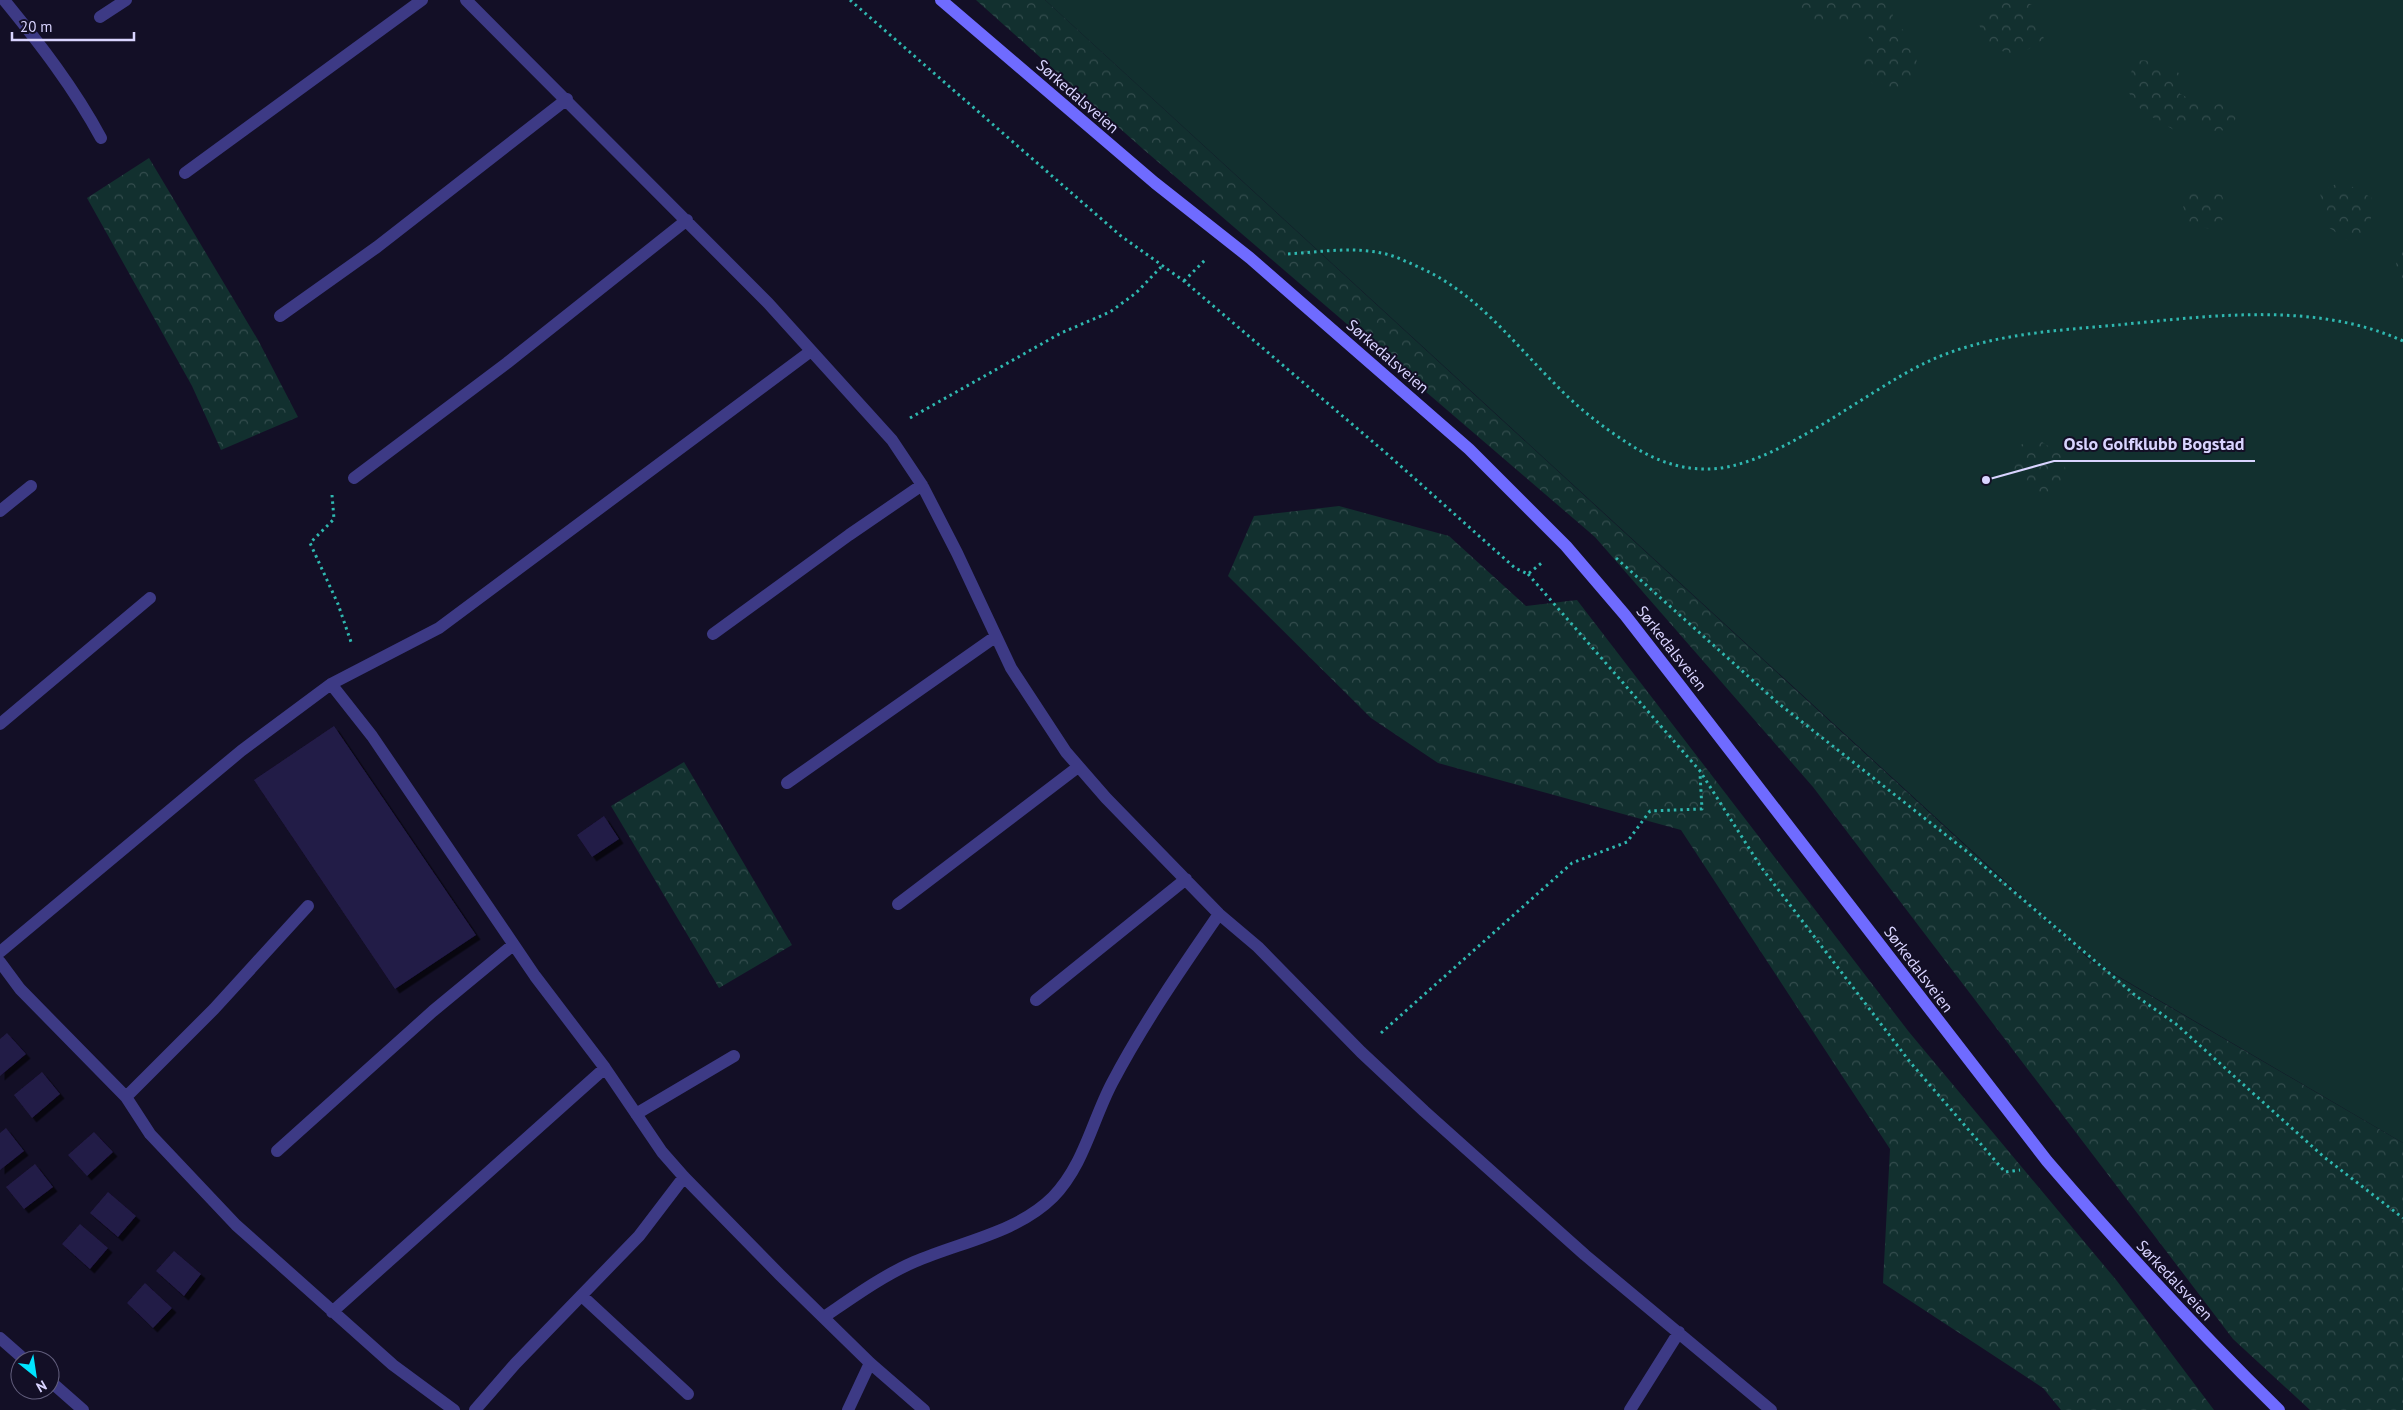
<svg xmlns="http://www.w3.org/2000/svg" width="2403" height="1410" viewBox="0 0 2403 1410" font-family="'PT Sans',sans-serif">
	<style>
		.grass { fill: #12302f }
		.forest { fill: url(#forest-crowns) }
		.building { fill: #241b47; filter: url(#shadow) }
		.lines { fill: none; stroke-linecap: round; stroke-linejoin: round }
		.path { stroke: #2fb8b0; stroke-width: 3; stroke-dasharray: 2.5 4; stroke-linecap: butt }
		.lane { stroke: #3d3a85; stroke-width: 12 }
		.secondary { stroke: #6f6bff; stroke-width: 12 }
		.labels { text-anchor: middle; stroke-width: 4; stroke-linejoin: round; paint-order: stroke }
		.street-label { font-size: 16px; fill: #d9d4ff; stroke: #130f26 }
		.leader { fill: none; stroke: #d9d4ff; stroke-width: 2 }
		.callout-dot { fill: #d9d4ff; stroke: #130f26; stroke-width: 2 }
		.callout-label { font-size: 18px; text-anchor: middle; font-weight: bold; fill: #d9d4ff; stroke: #130f26; stroke-width: 4; stroke-linejoin: round; paint-order: stroke }
	</style>
	<defs>
		<pattern id="forest-crowns" width="20" height="18" patternUnits="userSpaceOnUse" patternTransform="scale(1.25)"><rect width="20" height="18" fill="#12302f"/><path d="M2 6a3 3 0 1 1 6 0M12 15a3 3 0 1 1 6 0" fill="none" stroke="#344d4e"/></pattern>
		<filter id="shadow"><feDropShadow dx="4.5" dy="4.5" stdDeviation="0" flood-color="#0009"/></filter>
	</defs>
	<rect width="100%" height="100%" fill="#130f26"/>
	<path class="grass" d="M1045,0H2403V1143L2092,961Z"/>
	<path class="forest" d="M976,0H1045L2091,961L2403,1143V1410H2310L2233,1339L1813,787L1595,537L1143,149Z
		M1786,0H1900L1894,5L1892,21L1913,38L1917,63L1903,92L1877,88L1858,68L1869,37L1860,21L1820,24Z
		M1992,0H2022L2032,5L2044,39L2016,57L1986,44L1979,24Z
		M2135,60L2155,61L2179,73L2180,94L2197,102L2206,112L2222,101L2239,110L2231,130L2208,131L2195,123L2174,130L2142,111L2126,89Z
		M149,158L258,340L298,417L221,450L192,386L87,198Z
		M2342,181L2372,198L2370,235L2350,242L2325,225L2320,192Z
		M2193,188L2222,195L2227,215L2213,229L2191,226L2183,207Z
		M2403,248V279L2395,271L2398,252Z
		M2036,438L2063,456L2067,478L2050,494L2026,489L2013,475L2018,446Z
		M1339,506L1449,536L1526,606L1577,600L1909,1032L2117,1281L2214,1410H2061L2043,1388L1883,1283L1890,1149L1681,830L1438,763L1371,718L1228,576L1254,516Z
		M684,762L792,945L719,988L611,806Z"/>
	<path class="building" d="M334,726L476,935L395,989L254,780Z
		M604,816L619,839L592,857L577,835Z
		M7,1033L26,1054L0,1076V1039Z
		M42,1072L60,1094L32,1118L14,1095Z
		M6,1128L24,1151L0,1170V1133Z
		M94,1132L113,1152L87,1176L68,1155Z
		M35,1164L53,1187L24,1209L6,1187Z
		M108,1192L136,1216L118,1237L90,1213Z
		M80,1224L108,1248L90,1269L62,1244Z
		M174,1251L201,1274L184,1296L156,1271Z
		M145,1283L172,1308L153,1328L127,1303Z"/>
	<g class="lines">
		<path class="path" d="M850,0L1121,236L1184,281L1386,453L1515,568L1528,574L1544,561
			M1288,254C1321,252 1353,246 1386,254C1395,256 1405,261 1414,265C1474,290 1510,339 1554,383C1574,404 1596,422 1620,438C1646,456 1673,469 1705,469C1771,471 1864,392 1925,363C1985,334 2052,331 2117,325C2210,316 2315,301 2403,341
			M1184,281L1206,259
			M910,418L1061,333L1110,312L1136,293L1162,266
			M332,495L334,519L310,543L338,604L351,642
			M1616,558L1778,703L1965,850L2136,996L2176,1024L2324,1157L2403,1218
			M1528,574L1700,771L1761,867L1910,1062L2005,1172L2020,1170
			M1381,1033L1572,863L1627,842L1650,811L1702,809L1700,774"/>
		<path class="lane" d="M4,0C40,44 74,88 101,138
			M466,0L768,303L892,440L922,485L957,553L1011,668L1066,752L1106,798L1219,914L1258,947L1361,1052L1424,1111L1585,1255L1771,1410
			M100,17L126,0
			M185,173L422,0
			M280,316L377,247L567,99
			M354,478L507,363L687,220
			M0,511L31,486
			M713,634L849,535L922,485
			M331,684L372,736L535,976L605,1068L662,1152L684,1177L780,1275L870,1363L924,1410
			M0,724L150,598
			M787,783L995,637
			M898,904L1078,767
			M0,952L241,751L331,684L439,628L811,351
			M0,962L20,989L126,1097L150,1134L236,1225L393,1365L454,1410
			M1036,1000L1186,879
			M126,1097L214,1009L308,906
			M636,1114L734,1056
			M277,1151L433,1011L513,945
			M582,1296L688,1394
			M332,1312L605,1068
			M824,1317C852,1298 882,1276 914,1262C960,1242 1017,1233 1053,1197C1084,1165 1092,1121 1112,1083C1143,1024 1181,969 1219,914
			M0,1338L25,1360
			M50,1381L83,1410
			M475,1410L515,1364L639,1236L684,1177
			M848,1410L870,1363
			M1630,1410L1679,1332"/>
		<path class="secondary" d="M941,0L1155,183L1250,258L1469,449L1566,546L1625,615L1681,687L2047,1161C2121,1247 2198,1331 2279,1410"/>
	</g>
	<g class="labels">
		<g class="street-label">
			<text transform="translate(1078 96) rotate(41)" y="6">Sørkedalsveien</text>
			<text transform="translate(1388 356) rotate(41)" y="6">Sørkedalsveien</text>
			<text transform="translate(1672 648) rotate(52)" y="6">Sørkedalsveien</text>
			<text transform="translate(1919 969) rotate(53)" y="6">Sørkedalsveien</text>
			<text transform="translate(2175 1280) rotate(47)" y="6">Sørkedalsveien</text>
		</g>
	</g>
	<path class="leader" d="M1986 480L2054 461H2255"/>
	<circle class="callout-dot" cx="1986" cy="480" r="5"/>
	<g class="callout-label">
		<text x="2154" y="450">Oslo Golfklubb Bogstad</text>
	</g>
	<g transform="translate(35 1375) rotate(150)"><circle r="24" fill="#130f26" stroke="#625e7d"/>
	<path d="M0-4L9 19L0 12L-9 19Z" fill="#00e5ff"/>
	<text y="-8" font-size="14" font-weight="bold" text-anchor="middle" fill="#d9d4ff">N</text>
	</g>
	<path d="M12 32v8h122v-8" fill="none" stroke="#d9d4ff" stroke-width="2.5"/>
	<text x="20" y="32" font-size="15" fill="#d9d4ff" stroke="#130f26" stroke-width="4" paint-order="stroke">20 m</text>
</svg>
